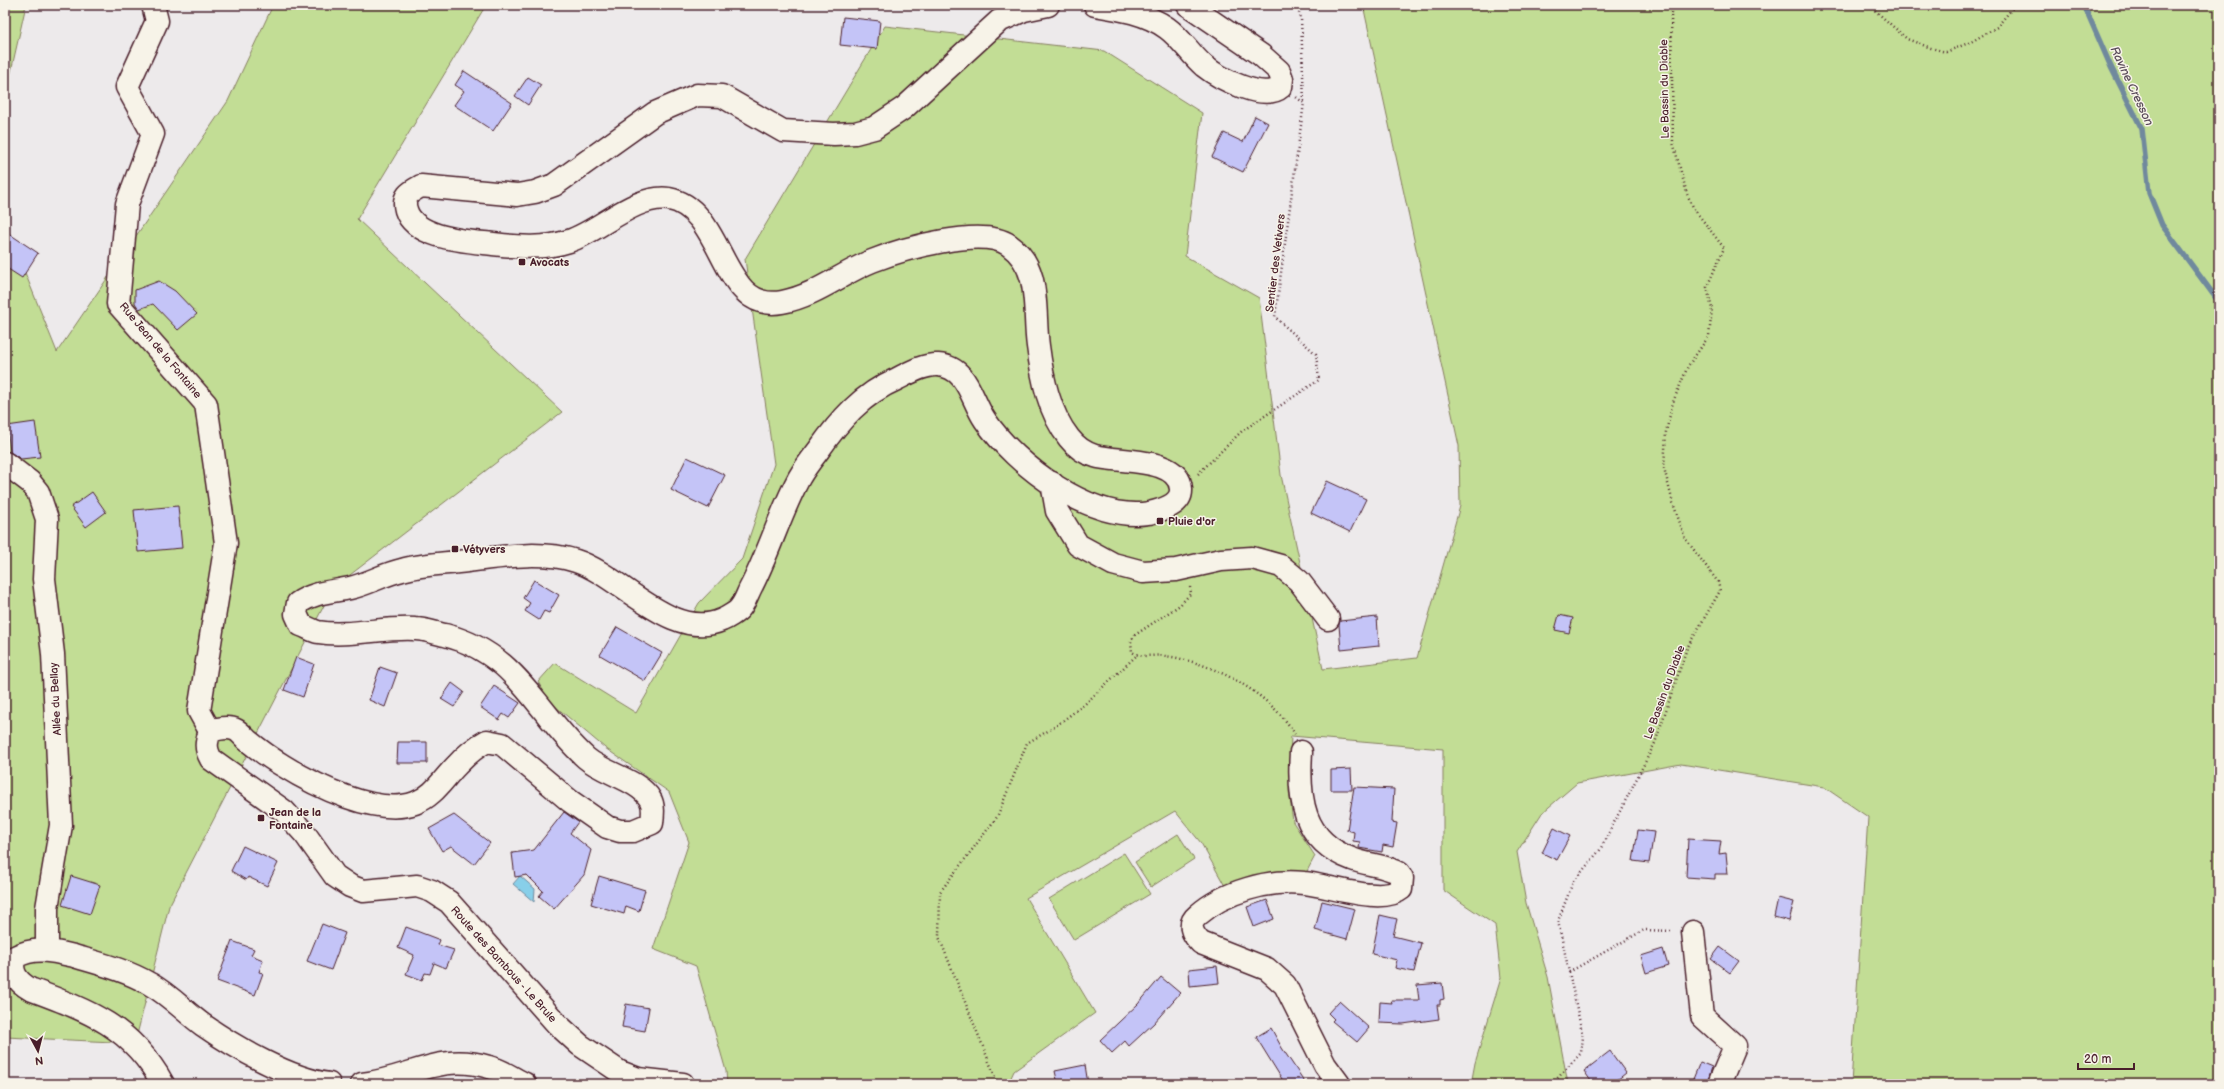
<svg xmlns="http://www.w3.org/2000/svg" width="2224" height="1089" viewBox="0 0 2224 1089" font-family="'Balsamiq Sans',sans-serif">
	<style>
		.green { fill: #c2dd95; stroke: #867e60 }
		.water { fill: #88cfe9; stroke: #6f899d }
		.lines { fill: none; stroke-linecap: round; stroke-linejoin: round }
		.stream { stroke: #6f899d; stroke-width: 5.5 }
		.building { fill: #c4c4f7; stroke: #4a1f2b }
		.minor-casing { stroke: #4a1f2b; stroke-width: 25 }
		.major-casing { stroke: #4a1f2b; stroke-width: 25 }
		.path { stroke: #4a1f2b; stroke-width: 2.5; stroke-dasharray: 1 3; stroke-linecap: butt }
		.minor { stroke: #f7f3e8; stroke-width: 22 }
		.major { stroke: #f7f3e8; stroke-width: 22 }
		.poi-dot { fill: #4a1f2b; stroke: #f7f3e8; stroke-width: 1.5 }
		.labels { text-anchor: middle; stroke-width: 3; stroke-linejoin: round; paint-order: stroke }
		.street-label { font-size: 11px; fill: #4a1f2b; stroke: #f7f3e8 }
		.poi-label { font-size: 11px; font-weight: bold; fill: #4a1f2b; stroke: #f7f3e8; text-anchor: start }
		.water-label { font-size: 12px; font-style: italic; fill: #5a4b5a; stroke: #f7f3e8 }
	</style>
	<rect width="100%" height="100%" fill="#edeaeb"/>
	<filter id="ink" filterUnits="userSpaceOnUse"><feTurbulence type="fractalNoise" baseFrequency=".025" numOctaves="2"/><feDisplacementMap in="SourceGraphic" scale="8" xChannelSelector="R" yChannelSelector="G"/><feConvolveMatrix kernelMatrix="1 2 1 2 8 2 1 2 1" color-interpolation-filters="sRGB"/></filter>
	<g filter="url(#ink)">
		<path class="green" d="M5,5H26L5,98Z
			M273,5H486L357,219L562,412L333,588L169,906L135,1043L5,1037V223L57,352L228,101Z
			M1363,5H2219V1084H1851L1868,817L1824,787L1681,764L1577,783L1542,813L1517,852L1526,903L1548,977L1568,1084H1471L1475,1063L1501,978L1495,925L1443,890V749L1291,736L1289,791L1293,822L1315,856L1306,873L1271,872L1225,886L1201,843L1175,811L1026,898L1095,1013L1014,1071L1008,1084H727L726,1071L696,966L653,949L689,842L669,792L605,748L549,701L538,682L555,663L636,713L699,603L742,559L774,464L745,259L885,26L1104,51L1202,113L1185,256L1259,298L1281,475L1323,669L1417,658L1460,506L1459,446Z
			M1178,834L1194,859L1151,887L1135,862Z
			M1124,853L1150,894L1074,940L1049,899Z"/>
		<path class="water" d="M520,876L535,889L534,902L513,884Z"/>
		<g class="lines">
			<path class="stream" d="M2084,5L2111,67L2142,129L2149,193L2162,225L2219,302"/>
		</g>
		<path class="building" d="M843,17L880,21L877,49L840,45Z
			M464,71L512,103L493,131L454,105L464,91L455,85Z
			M528,77L541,85L528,105L515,96Z
			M1255,116L1268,123L1243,172L1212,157L1224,133L1243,142Z
			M5,231L38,253L22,278L5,267Z
			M159,281L175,291L197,314L178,330L153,304L139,309L135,303V290Z
			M35,422L40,457L21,459L10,452L7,426Z
			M687,457L725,475L708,508L671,490Z
			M1327,481L1366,499L1350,532L1311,513Z
			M92,492L106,512L86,527L71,507Z
			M178,506L182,548L138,552L134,510Z
			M534,580L559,595L549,613L544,611L539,620L525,611L530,603L523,598Z
			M1559,615L1573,618L1569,633L1555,630Z
			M1377,617L1379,646L1341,650L1339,625L1340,621Z
			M617,627L662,653L645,681L600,655Z
			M296,657L314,664L303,697L284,690Z
			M380,667L397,673L385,707L369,700Z
			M452,683L464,692L454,707L441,699Z
			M494,686L520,703L509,718L503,714L499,720L480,707Z
			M398,742H427V763H397Z
			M1351,769L1352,790H1331V770Z
			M1354,787L1394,789L1392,822L1397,823L1393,847L1383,845L1382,852L1359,848L1360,842L1353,841L1354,832L1347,830Z
			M564,812L578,822L570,833L591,850L584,875L554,909L539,896L543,891L527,875L515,877L512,853L534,850Z
			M454,815L490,843L474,864L451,846L442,851L429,829Z
			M1554,828L1570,836L1557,860L1542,853Z
			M1638,830L1654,832L1649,863L1633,861Z
			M1688,839L1721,841L1719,854L1726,853L1728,874H1715V879L1686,877Z
			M243,846L278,863L267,886L248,877L246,880L231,871Z
			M71,876L100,885L90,914L62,905Z
			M599,876L645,890L639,911L626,906L624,914L591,904Z
			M1778,898L1794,902L1789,921L1774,917Z
			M1267,900L1274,919L1254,927L1247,907Z
			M1322,901L1355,909L1347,939L1315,930Z
			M1380,915L1397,919L1393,936L1421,943L1414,972L1395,968L1397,960L1372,954Z
			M322,924L345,933L331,970L307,961Z
			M406,927L440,940L438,945L454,950L446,968L434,963L430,974L425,973L422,980L406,974L414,955L398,948Z
			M232,941L254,949L251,955L263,960L259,972L263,973L255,995L217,981Z
			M1720,947L1739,961L1730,973L1711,959Z
			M1663,949L1668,966L1646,973L1641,956Z
			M1217,966L1219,983L1190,986L1189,969Z
			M1161,977L1180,993L1154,1023L1129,1046L1125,1041L1112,1053L1100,1040L1138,1004Z
			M1442,983L1444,999L1440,1000V1005H1437L1439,1019L1403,1024L1379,1023L1380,1002L1392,1003L1391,1000H1419L1417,985Z
			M1339,1001L1369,1028L1357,1042L1332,1021L1334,1019L1328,1013Z
			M626,1004L649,1008L645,1031L622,1027Z
			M1271,1028L1282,1048L1306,1084H1285L1277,1071L1256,1037Z
			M1610,1051L1626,1073L1612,1084H1593L1584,1071Z
			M1700,1062L1712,1067L1707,1084H1691Z
			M1085,1065L1088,1084H1058L1055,1071Z"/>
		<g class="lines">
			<defs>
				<path id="minor" d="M153,5L157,21L127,87L153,134L127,204L118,304L206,404L226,543L199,711L210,731
					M5,463L30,482L38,492L47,519L44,579L53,654L61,825L47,908V950
					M1052,483L1057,511L1078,545L1113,564L1143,572L1176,570L1221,560L1252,558L1281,566L1299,581L1328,619
					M1301,752C1298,798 1302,841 1352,859C1367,865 1384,865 1399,873L1402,878L1401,889C1382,905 1328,885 1304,883C1269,879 1224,892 1198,915C1187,924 1192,934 1201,943L1267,969L1285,985L1325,1065L1339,1084
					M1693,932L1702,1016L1735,1046L1719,1084"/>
				<path id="major" d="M1095,5C1120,9 1146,13 1167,28C1181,38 1191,55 1204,66C1219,78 1264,102 1281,87L1282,79L1279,71L1261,55L1188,5
					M163,1084C131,1026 89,1011 30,989C18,982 9,972 15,957C35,946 53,951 74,956C101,964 126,970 150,984C170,995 185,1012 203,1025C236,1048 290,1079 329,1084
					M362,1084C410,1079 438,1052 489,1067C502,1070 514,1079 525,1084
					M683,1084L638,1079L620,1072L580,1045L557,1024L449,902L432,891L417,886L363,891L350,886L335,876L305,834L284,811L211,759C205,748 206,743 210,731C217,729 228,726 236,730C240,732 244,737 247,740C258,749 270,758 282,765C314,785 377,817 415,803C434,796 443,779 457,765C466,755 476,747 487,741L502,744L570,801L607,827L620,831H633L652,823C653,815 654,805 650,799C639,780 603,773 586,758C535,712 519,654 445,635C435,633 425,629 415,629C384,627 348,637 318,632C313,631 307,627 301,625L296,614L298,603C314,592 331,592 350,588C368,584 384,574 402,570C423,564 445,564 467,561C502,557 541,550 576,561C620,575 672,642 722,620C727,618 737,612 740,608C745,602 747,595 750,589C769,553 780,513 799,478C804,469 811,460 818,451C839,421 862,394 897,379C909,373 924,364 938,365C968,367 971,400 985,420C1016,466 1091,522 1149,513C1162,510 1182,505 1181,489C1179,456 1117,463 1095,456C1084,453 1076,447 1069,438C1049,413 1042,377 1038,346C1033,310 1042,268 1009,245C982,226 902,249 872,261C842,273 815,296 782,302C720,314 725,209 669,199C635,194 600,231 569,241C545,249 518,247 493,244C468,241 415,239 406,210C402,196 410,192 421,186L517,195L535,192L554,185L655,113L697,95L722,96L783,131L834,134L855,133L874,128L904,108L999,21L1024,10L1048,5"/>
			</defs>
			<use href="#minor" class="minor-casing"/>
			<use href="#major" class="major-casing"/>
			<path class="path" d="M1296,5L1301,18L1304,103
				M1869,5L1907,39L1931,48L1946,52L1971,42L1997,27L2015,5
				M1198,474L1242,431L1319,380L1316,354L1275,317L1304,103L1296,97
				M1190,587L1191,593L1180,605L1135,635L1131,641L1132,652C1143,659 1153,654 1165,656C1213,662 1270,693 1295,734
				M1569,972L1644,930L1673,931
				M998,1084L939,937L940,892L997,817L1027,743L1053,728L1085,704L1137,655
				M1552,1084L1581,1053L1583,1037L1558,921L1573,882L1600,850L1655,743L1687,648L1720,591L1718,582L1685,538L1673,503L1664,468L1666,432L1673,402L1688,366L1709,336L1712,309L1707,287L1724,248L1694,209L1687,194L1673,142L1671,13L1674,5"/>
			<use href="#minor" class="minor"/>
			<use href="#major" class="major"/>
		</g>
	</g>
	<g class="poi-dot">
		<rect x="518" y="258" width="8" height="8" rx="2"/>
		<rect x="1156" y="517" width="8" height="8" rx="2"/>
		<rect x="451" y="545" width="8" height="8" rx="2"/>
		<rect x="257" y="814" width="8" height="8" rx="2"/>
	</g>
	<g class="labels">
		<g class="street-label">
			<text transform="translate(1664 89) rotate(-91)" y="4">Le Bassin du Diable</text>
			<text transform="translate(1275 263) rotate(-83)" y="4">Sentier des Vetivers</text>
			<text transform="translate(161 350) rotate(50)" y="4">Rue Jean de la Fontaine</text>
			<text transform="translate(1664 692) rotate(-70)" y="4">Le Bassin du Diable</text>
			<text transform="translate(55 699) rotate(-93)" y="4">Allée du Bellay</text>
			<text transform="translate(504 964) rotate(48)" y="4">Route des Bambous - Le Brule</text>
		</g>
		<g class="poi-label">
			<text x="530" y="266">Avocats</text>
			<text x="1168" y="525">Pluie d'or</text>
			<text x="463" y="553">Vétyvers</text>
			<text x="269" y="816">Jean de la<tspan x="269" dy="13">Fontaine</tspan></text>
		</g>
		<g class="water-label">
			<text transform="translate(2132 86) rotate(65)" y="4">Ravine Cresson</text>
		</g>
	</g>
	<rect width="2224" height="1089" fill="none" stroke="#f7f3e8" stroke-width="20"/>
	<rect x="10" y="10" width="2204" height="1069" fill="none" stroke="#4a1f2b" stroke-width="1.5" filter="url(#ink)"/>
	<g transform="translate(38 1051) rotate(173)" stroke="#f7f3e8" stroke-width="3" paint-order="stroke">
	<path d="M0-3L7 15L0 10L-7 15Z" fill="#4a1f2b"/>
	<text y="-6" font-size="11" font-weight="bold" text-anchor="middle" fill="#4a1f2b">N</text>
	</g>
	<path d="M2078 1063v6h56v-6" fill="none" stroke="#4a1f2b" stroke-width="2"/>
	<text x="2084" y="1063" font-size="12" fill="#4a1f2b" stroke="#f7f3e8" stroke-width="3" paint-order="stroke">20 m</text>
</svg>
